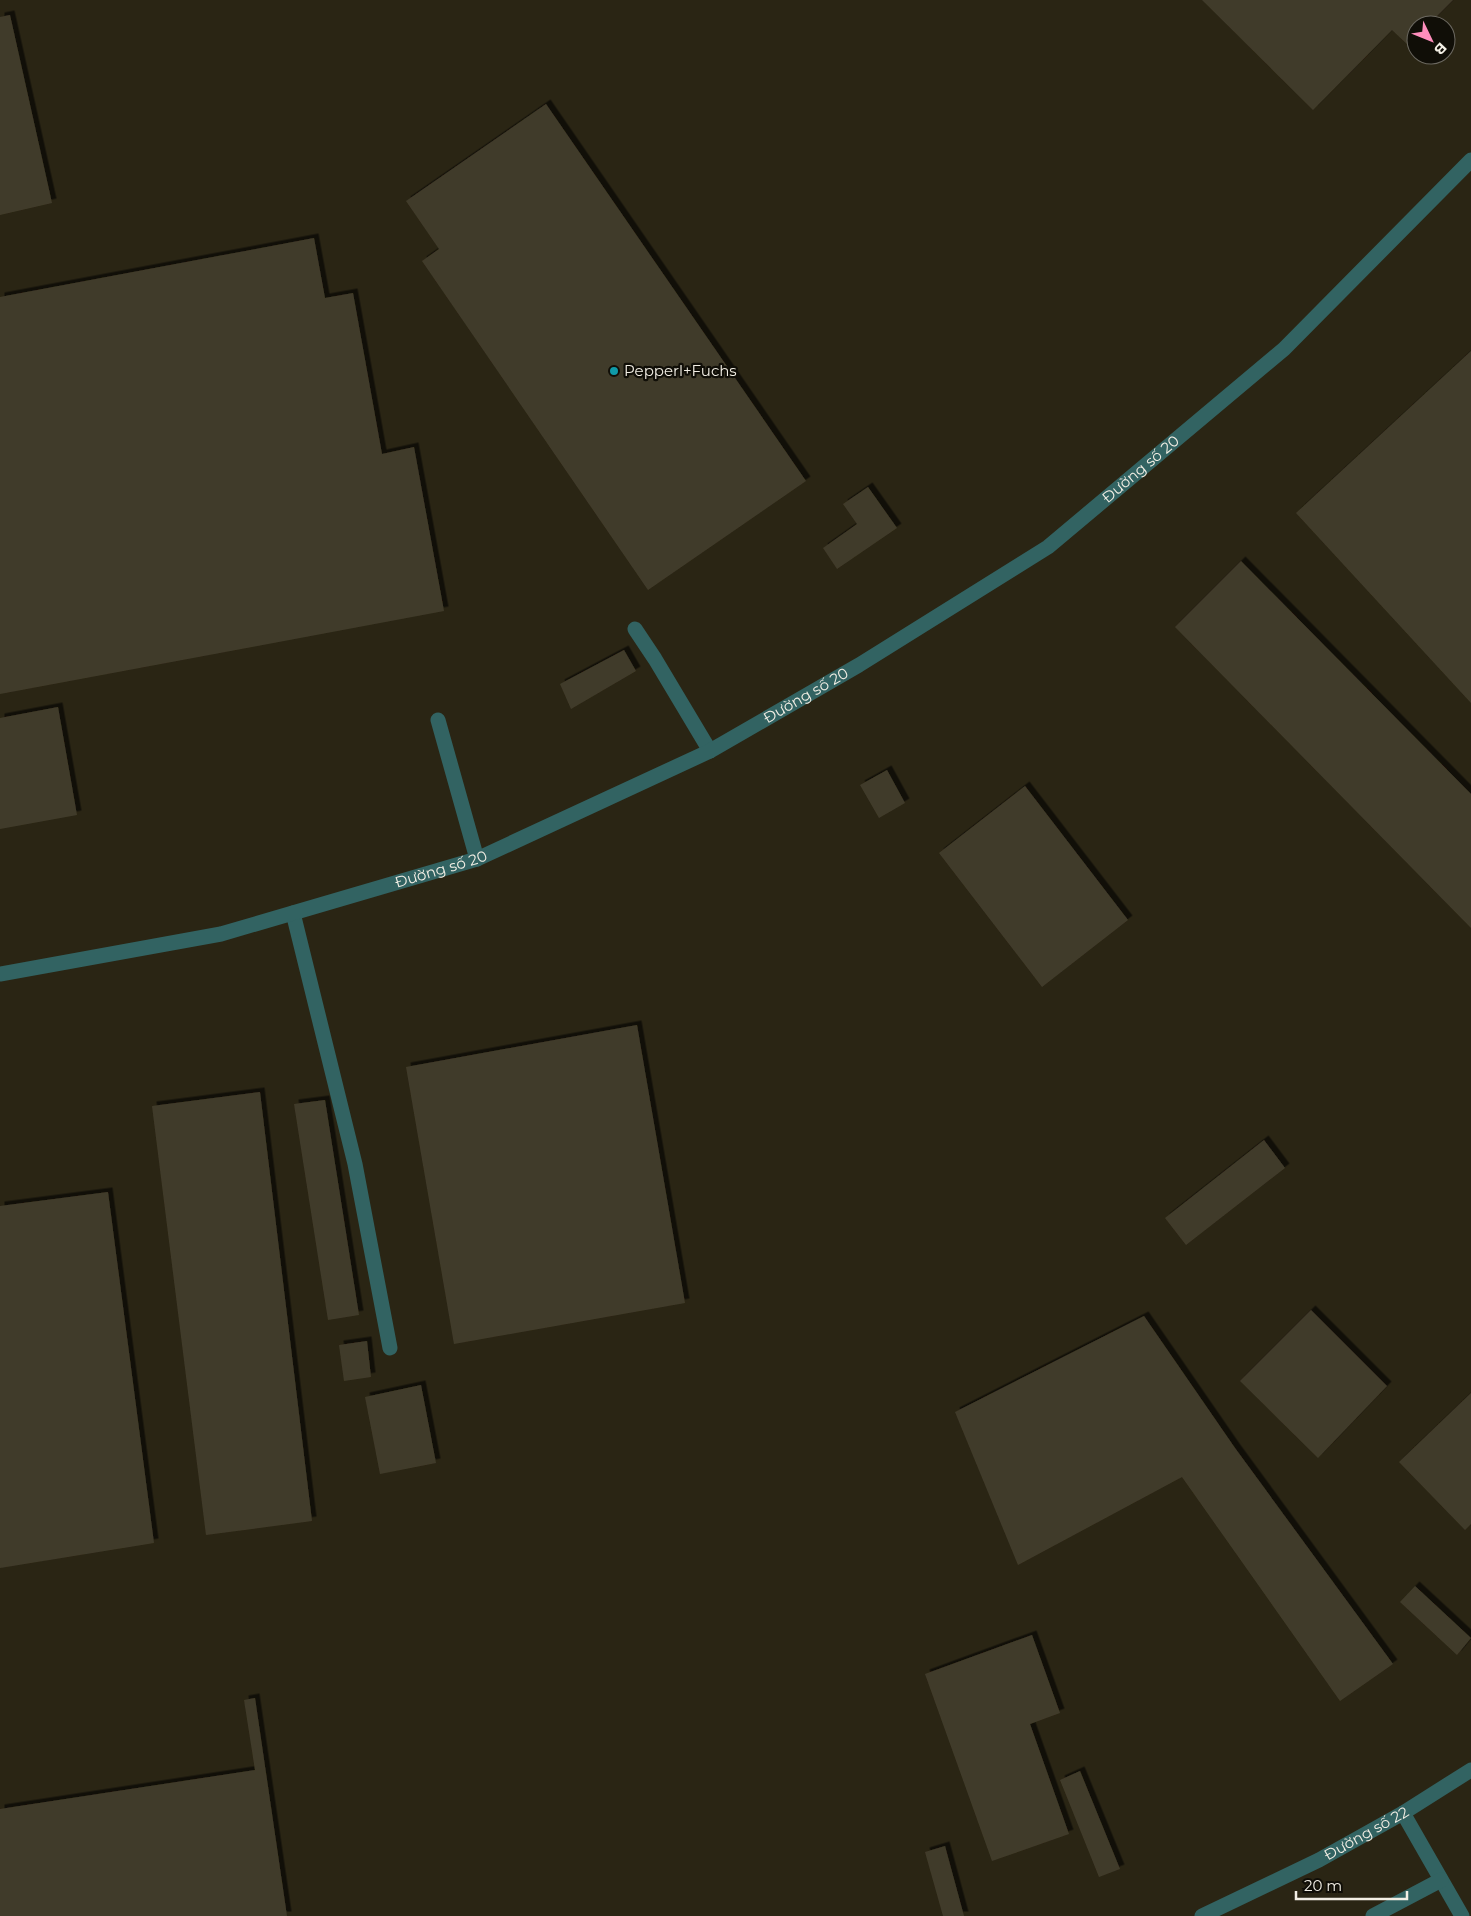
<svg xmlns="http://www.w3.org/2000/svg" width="1471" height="1916" viewBox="0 0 1471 1916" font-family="Montserrat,sans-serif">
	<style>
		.building { fill: #413b2a; filter: url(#shadow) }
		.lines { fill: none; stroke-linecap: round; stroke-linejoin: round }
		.lane { stroke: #326362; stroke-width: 15 }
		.street { stroke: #326362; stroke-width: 15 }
		.culture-dot { fill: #0f9aa8; stroke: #100e07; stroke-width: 2 }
		.labels { text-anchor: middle; stroke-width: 4.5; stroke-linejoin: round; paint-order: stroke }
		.poi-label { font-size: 15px; fill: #f3efe5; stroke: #100e07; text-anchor: start }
		.street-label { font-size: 15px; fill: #f3efe5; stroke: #100e07 }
	</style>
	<defs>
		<filter id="shadow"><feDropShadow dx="4.5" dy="-4.5" stdDeviation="0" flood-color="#0009"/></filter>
	</defs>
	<rect width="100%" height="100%" fill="#2a2514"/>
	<path class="building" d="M1202,0H1453L1428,25H1416V37L1408,45L1392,30L1313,110Z
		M10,15L52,203L0,215V17Z
		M546,104L806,481L648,590L422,261L439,249L406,201Z
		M314,238L325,298L353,293L382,454L414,447L444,611L0,694V297Z
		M1471,351V703L1296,513Z
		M868,487L897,528L837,569L823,548L857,524L843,504Z
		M1241,561L1471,794V928L1175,627Z
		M624,650L636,671L571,709L560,684Z
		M58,707L77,815L0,829V718Z
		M887,770L905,803L879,818L860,785Z
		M1025,786L1128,920L1042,987L939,853Z
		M637,1025L685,1303L454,1344L406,1067Z
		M260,1092L312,1521L206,1535L152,1106Z
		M325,1100L359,1315L328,1320L294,1104Z
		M1264,1140L1285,1168L1186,1245L1165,1218Z
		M108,1192L154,1543L0,1568V1206Z
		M1311,1310L1387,1386L1318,1458L1240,1381Z
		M1144,1316L1235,1448L1393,1664L1340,1701L1182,1477L1018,1565L955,1412Z
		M367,1341L371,1377L344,1381L339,1345Z
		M421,1385L436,1463L380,1474L365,1397Z
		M1471,1393V1524L1465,1530L1399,1462Z
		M1415,1586L1471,1638L1457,1655L1400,1602Z
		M1032,1635L1060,1713L1030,1724L1069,1834L992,1861L925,1674Z
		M255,1698L287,1916H0V1809L255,1770L244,1700Z
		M1080,1771L1120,1869L1099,1877L1060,1780Z
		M945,1846L964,1916H943L925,1852Z"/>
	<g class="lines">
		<path class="lane" d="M635,629L655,659L710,751
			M438,720L477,859
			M293,913L355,1164L390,1348"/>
		<g class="street">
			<path id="s1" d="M0,974L221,934L477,859L710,751L859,665L1048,547L1284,349L1471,160"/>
			<path d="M1403,1813L1462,1916"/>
			<path id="s2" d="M1202,1916L1319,1860L1403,1813L1471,1770"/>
			<path d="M1373,1916L1441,1880"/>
		</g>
	</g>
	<circle class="culture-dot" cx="614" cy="371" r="5"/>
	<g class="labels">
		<g class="poi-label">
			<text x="624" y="376">Pepperl+Fuchs</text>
		</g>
		<g class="street-label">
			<text dy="5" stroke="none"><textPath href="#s1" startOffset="1264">Đường số 20</textPath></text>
			<text dy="5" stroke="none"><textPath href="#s1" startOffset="859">Đường số 20</textPath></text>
			<text dy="5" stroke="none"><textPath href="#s1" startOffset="454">Đường số 20</textPath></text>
			<text dy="5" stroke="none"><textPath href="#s2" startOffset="184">Đường số 22</textPath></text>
		</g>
	</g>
	<g transform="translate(1431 40) rotate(133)"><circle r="24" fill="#100e07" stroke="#6b6860"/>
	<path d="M0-4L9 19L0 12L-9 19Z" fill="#fe8ebc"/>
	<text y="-8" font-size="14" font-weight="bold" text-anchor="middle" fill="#f3efe5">B</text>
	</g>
	<path d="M1296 1891v8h111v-8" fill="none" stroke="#f3efe5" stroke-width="2.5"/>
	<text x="1304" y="1891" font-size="15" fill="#f3efe5" stroke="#100e07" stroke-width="4" paint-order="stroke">20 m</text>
</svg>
